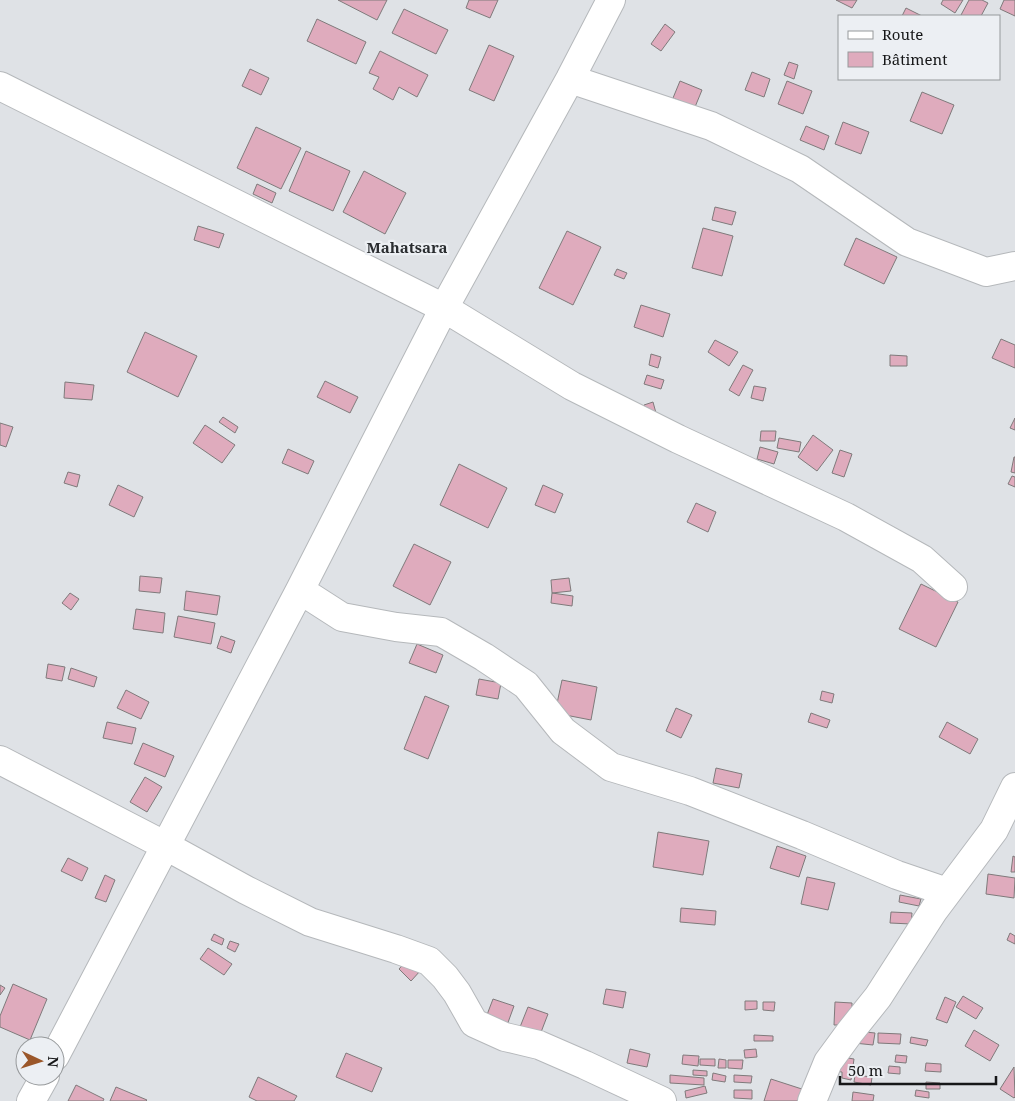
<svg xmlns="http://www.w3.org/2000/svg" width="1015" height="1101" viewBox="0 0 1015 1101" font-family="'Noto Serif',serif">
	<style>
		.building { fill: #dfabbd; stroke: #7f7a7b }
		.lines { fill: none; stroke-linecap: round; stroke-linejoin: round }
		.minor-casing { stroke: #b5b8bb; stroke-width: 30 }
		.minor { stroke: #fff; stroke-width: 28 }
		.labels { text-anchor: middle; stroke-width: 4.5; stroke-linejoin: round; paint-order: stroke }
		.neighbourhood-label { font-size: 15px; font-weight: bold; fill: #2a2d30; stroke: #eceff3 }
	</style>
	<rect width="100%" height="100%" fill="#dfe2e6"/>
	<path class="building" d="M338,0H387L377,20Z
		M469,0H498L490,18L466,8Z
		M836,0H857L852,8Z
		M943,0H963L955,13L941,4Z
		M969,0H982L988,3L981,16H963L961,15Z
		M1004,0H1015V16L1000,9Z
		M906,8L922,16H902Z
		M404,9L448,30L436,54L392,33Z
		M317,19L366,42L356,64L307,41Z
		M665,24L675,32L661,51L651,44Z
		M489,45L514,56L494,101L469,90Z
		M380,51L428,75L417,97L399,87L393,100L373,89L379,77L369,73Z
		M789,62L798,65L794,79L784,75Z
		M250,69L269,78L261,95L242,86Z
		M752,72L770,79L764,97L745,90Z
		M680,81L702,90L695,107L673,98Z
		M787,81L812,91L803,114L778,104Z
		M922,92L954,105L942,134L910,121Z
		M843,122L869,132L861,154L835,144Z
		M806,126L829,136L824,150L800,140Z
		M256,127L301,148L281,189L237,168Z
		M306,151L350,171L333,211L289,191Z
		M364,171L406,193L385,234L343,212Z
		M257,184L276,193L272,203L253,194Z
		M715,207L736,212L732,225L712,220Z
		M198,226L224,234L219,248L194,240Z
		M703,228L733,236L722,276L692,268Z
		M567,231L601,247L573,305L539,288Z
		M856,238L897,257L884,284L844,265Z
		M617,269L627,273L624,279L614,275Z
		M641,305L670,314L663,337L634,327Z
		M145,332L197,356L178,397L127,372Z
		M1001,339L1015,345V368L992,358Z
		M715,340L738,352L729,366L708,352Z
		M651,354L661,357L658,368L649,365Z
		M890,355L907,356V366H890Z
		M743,365L753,370L739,396L729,390Z
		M647,375L664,380L661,389L644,384Z
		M325,381L358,397L350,413L317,397Z
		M65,382L94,385L92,400L64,398Z
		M754,386L766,388L763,401L751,398Z
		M653,402L656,413L647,416L644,405Z
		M223,417L238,427L235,433L219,422Z
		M1015,418V430L1010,428Z
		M0,423L13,427L6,447L0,445Z
		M205,425L235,445L222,463L193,443Z
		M761,431H776L775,441H760Z
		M813,435L833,450L817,471L798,457Z
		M779,438L801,442L799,452L777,448Z
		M760,447L778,452L774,464L757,459Z
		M288,449L314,461L308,474L282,463Z
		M840,450L852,454L844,477L832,473Z
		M1014,457H1015V473L1011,472Z
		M459,464L507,488L488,528L440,505Z
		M68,472L80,475L77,487L64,483Z
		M1012,476L1015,477V487L1008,484Z
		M118,485L143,497L134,517L109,505Z
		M543,485L563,494L555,513L535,505Z
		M696,503L716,512L708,532L687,522Z
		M414,544L451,562L430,605L393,586Z
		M140,576L162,578L160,593L139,591Z
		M569,578L571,591L552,593L551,580Z
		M921,584L958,602L936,647L899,629Z
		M186,591L220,596L217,615L184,610Z
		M70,593L79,599L71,610L62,603Z
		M552,593L573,596L572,606L551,603Z
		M136,609L165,613L163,633L133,629Z
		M178,616L215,623L211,644L174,637Z
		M221,636L235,641L231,653L217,648Z
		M417,644L443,655L436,673L409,663Z
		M48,664L65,667L62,681L46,678Z
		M71,668L97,677L94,687L68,679Z
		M479,679L501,683L498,699L476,695Z
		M562,680L597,687L591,720L555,713Z
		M126,690L149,702L141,719L117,708Z
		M822,691L834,694L832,703L820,700Z
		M425,696L449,706L428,759L404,749Z
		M676,708L692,715L681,738L666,731Z
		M811,713L830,720L827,728L808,722Z
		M107,722L136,728L132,744L103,738Z
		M947,722L978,739L970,754L939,737Z
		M143,743L174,756L165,777L134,764Z
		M716,768L742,774L739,788L713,783Z
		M145,777L162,787L147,812L130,802Z
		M658,832L709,841L703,875L653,867Z
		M777,846L806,856L799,877L770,868Z
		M1013,856L1015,857V872H1011Z
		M68,858L88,868L82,881L61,871Z
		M988,874L1015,878L1014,898L986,894Z
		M105,875L115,880L106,902L95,898Z
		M807,877L835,883L828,910L801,904Z
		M900,895L921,899L919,906L899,902Z
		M681,908L716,911L715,925L680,922Z
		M891,912L912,913L911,924L890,923Z
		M1010,933L1015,936V944L1007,940Z
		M214,934L224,939L222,945L211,940Z
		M230,941L239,944L235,952L227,948Z
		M208,948L232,964L224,975L200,959Z
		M408,959L421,970L411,981L399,969Z
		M13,984L47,999L30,1040L0,1027V1016Z
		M0,985L5,988L0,995Z
		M606,989L626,992L623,1008L603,1004Z
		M963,996L983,1008L976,1019L956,1007Z
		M945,997L956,1002L947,1023L936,1019Z
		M493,999L514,1006L506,1028L485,1020Z
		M745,1001H757V1009L745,1010Z
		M763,1002H775L774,1011L763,1010Z
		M835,1002L852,1003V1025H834Z
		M528,1007L548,1014L538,1040L518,1032Z
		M974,1030L999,1045L990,1061L965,1046Z
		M856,1031L875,1033L873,1045L854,1043Z
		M878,1033L901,1034L900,1044L878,1043Z
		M754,1035L773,1036V1041H754Z
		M911,1037L928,1040L926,1046L910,1043Z
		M630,1049L650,1054L647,1067L627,1063Z
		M756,1049L757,1057L745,1058L744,1050Z
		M346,1053L382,1068L372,1092L336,1077Z
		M683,1055L699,1056L698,1066L682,1064Z
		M896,1055L907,1056L906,1063L895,1062Z
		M836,1056L854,1059L851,1080L842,1078V1072L834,1071Z
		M700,1059H715V1066L700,1065Z
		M719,1059L726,1060V1068H718Z
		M728,1060H743L742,1069L728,1068Z
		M926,1063L941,1064V1072L925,1071Z
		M889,1066L900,1067V1074L888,1073Z
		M1014,1067L1015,1097L1014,1098L1000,1089Z
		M693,1070L707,1071V1076L693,1075Z
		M713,1073L726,1076L725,1082L712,1080Z
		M670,1075L704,1078V1085L670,1083Z
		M734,1075L752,1076L751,1083L734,1082Z
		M855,1075L872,1077L871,1085L854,1082Z
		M258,1077L297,1096L294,1101H257L249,1097Z
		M771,1079L808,1091L804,1101H764Z
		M926,1082L940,1083V1089H926Z
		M76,1085L104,1099L103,1101H68Z
		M705,1086L707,1093L686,1098L685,1091Z
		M116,1087L147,1100L146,1101H110Z
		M734,1090H752V1099L734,1098Z
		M916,1090L929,1092V1098L915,1096Z
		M853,1092L874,1095L873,1101H852Z"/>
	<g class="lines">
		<defs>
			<path id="minor" d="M570,79L711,126L800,169L907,242L986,272L1015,266
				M0,86L444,308L572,386L678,439L846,517L922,559L953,587
				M300,590L342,617L396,627L441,632L484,657L526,685L563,731L611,767L690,791L802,835L897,875L947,892
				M0,760L166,846L246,890L310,922L396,949L429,961L445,977L457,993L474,1023L505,1037L539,1045L585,1065L662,1101
				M55,1056L300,590L444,308L570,79L611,0
				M31,1101L45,1076
				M812,1101L828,1062L850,1032L878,997L934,910L994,830L1015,787"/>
		</defs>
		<use href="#minor" class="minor-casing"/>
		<use href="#minor" class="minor"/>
	</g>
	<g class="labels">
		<g class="neighbourhood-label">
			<text x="407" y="253">Mahatsara</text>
		</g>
	</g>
	<rect x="838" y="15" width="162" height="65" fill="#eceff3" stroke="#96999b"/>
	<rect x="848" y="31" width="25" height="8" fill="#ffffff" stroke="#96999b"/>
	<text x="882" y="40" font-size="15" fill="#161718">Route</text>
	<rect x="848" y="52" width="25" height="15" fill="#dfabbd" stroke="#96999b"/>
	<text x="882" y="65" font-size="15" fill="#161718">Bâtiment</text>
	<g transform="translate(40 1061) rotate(94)"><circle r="24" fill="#eceff3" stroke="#96999b"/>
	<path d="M0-4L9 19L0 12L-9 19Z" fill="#9b572a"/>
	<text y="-8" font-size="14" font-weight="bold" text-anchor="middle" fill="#161718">N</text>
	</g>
	<path d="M840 1076v8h156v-8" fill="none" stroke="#161718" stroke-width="2.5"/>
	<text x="848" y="1076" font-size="15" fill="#161718" stroke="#eceff3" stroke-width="4" paint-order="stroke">50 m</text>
</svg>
